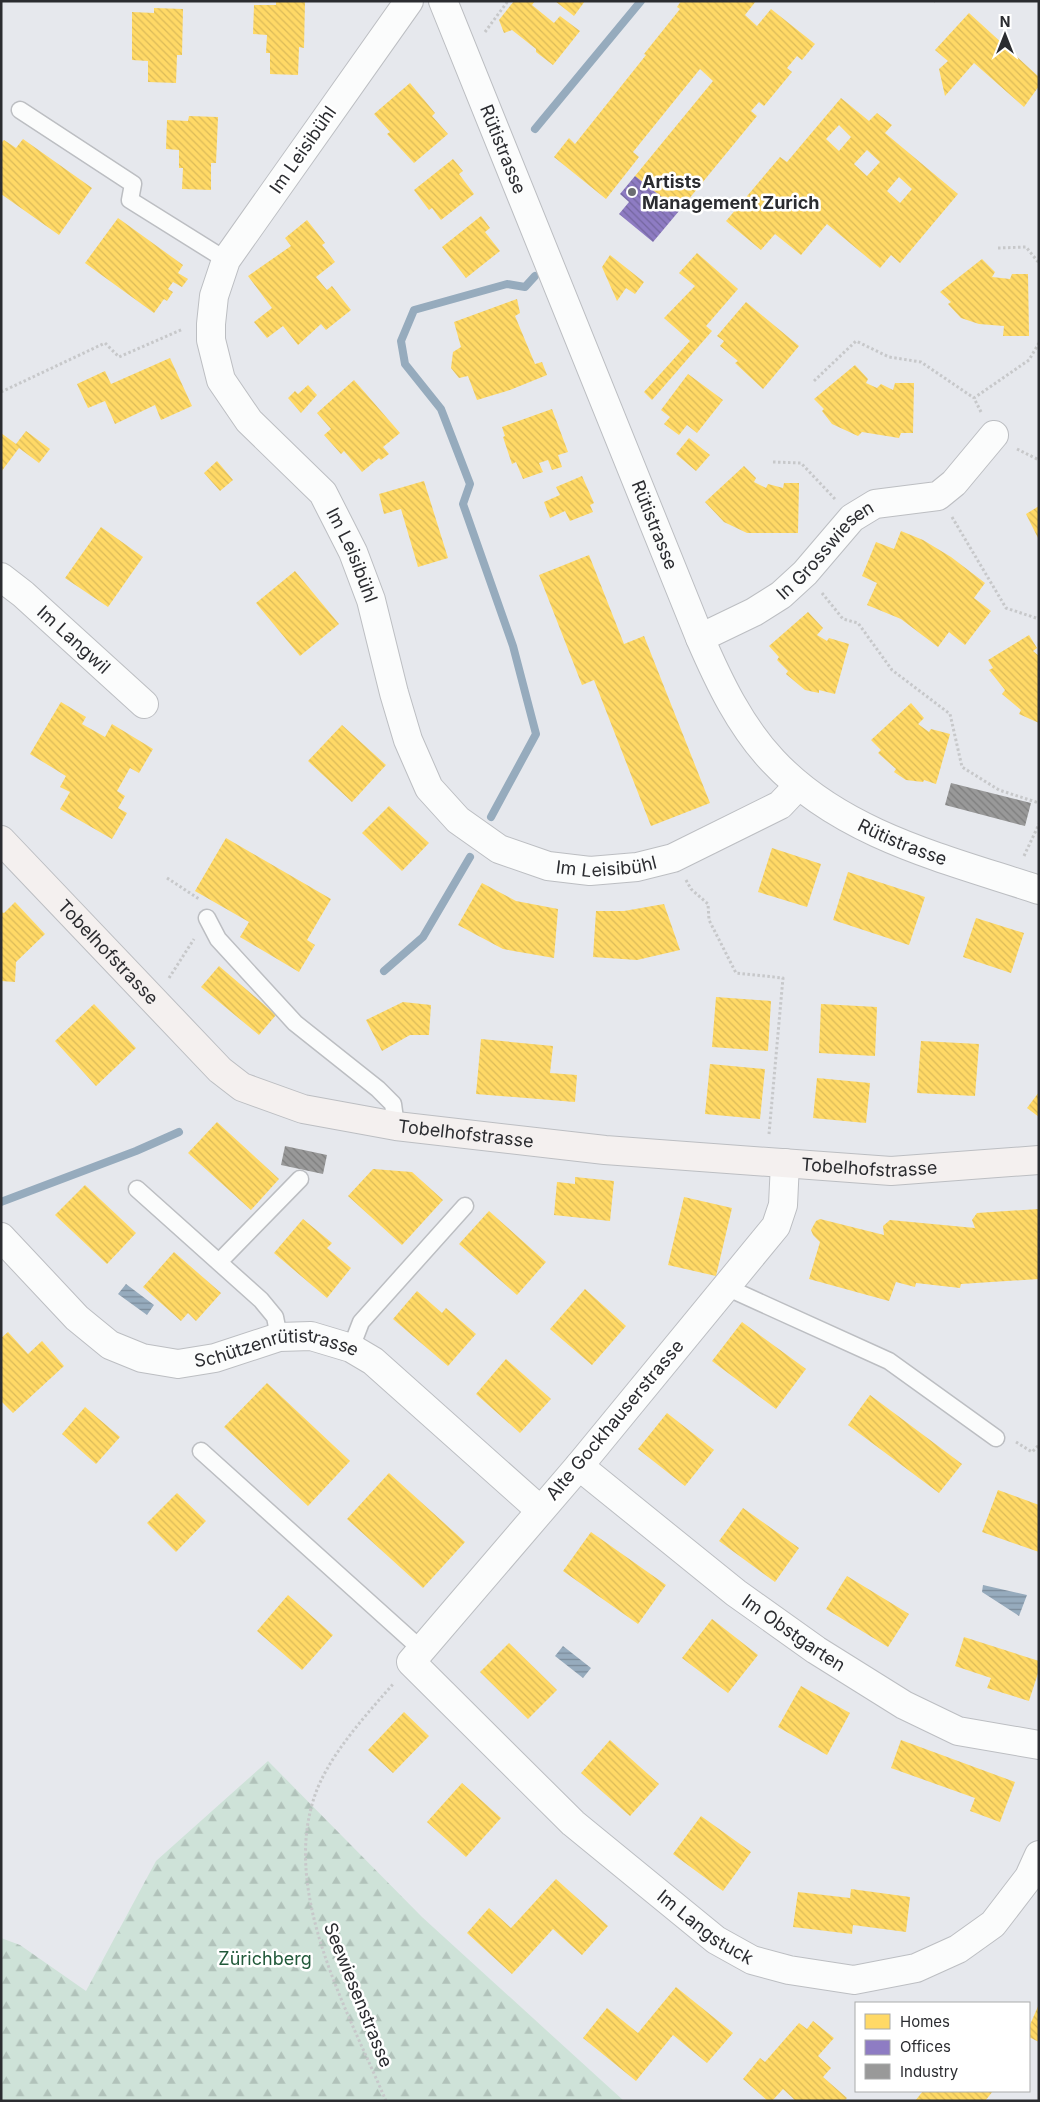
<svg xmlns="http://www.w3.org/2000/svg" width="1040" height="2102" viewBox="0 0 1040 2102" font-family="Inter,sans-serif">
	<style>
		.forest { fill: url(#forest-firs) }
		.water { fill: url(#water-rules) }
		.homes { fill: url(#homes-back-hatch); fill-rule: evenodd }
		.offices { fill: url(#offices-back-hatch) }
		.industry { fill: url(#industry-back-hatch) }
		.lines { fill: none; stroke-linecap: round; stroke-linejoin: round }
		.stream { stroke: #96abbd; stroke-width: 8 }
		.lane-casing { stroke: #bcbec2; stroke-width: 19 }
		.street-casing { stroke: #bcbec2; stroke-width: 30 }
		.secondary-casing { stroke: #bcbec2; stroke-width: 30 }
		.path { stroke: #c7c8ca; stroke-width: 3; stroke-dasharray: 2.5 2.5; stroke-linecap: butt }
		.lane { stroke: #fbfcfc; stroke-width: 16 }
		.street { stroke: #fbfcfc; stroke-width: 28 }
		.secondary { stroke: #f4f0ef; stroke-width: 28 }
		.poi-dot { fill: #6c6e72; stroke: #fff; stroke-width: 2 }
		.labels { text-anchor: middle; stroke-width: 5; stroke-linejoin: round; paint-order: stroke }
		.street-label { font-size: 18px; fill: #2b2c30; stroke: #fff }
		.poi-label { font-size: 18px; font-weight: bold; fill: #2b2c30; stroke: #fff; text-anchor: start }
		.park-label { font-size: 18px; fill: #21593a; stroke: #fff }
	</style>
	<defs>
		<pattern id="forest-firs" width="22" height="20" patternUnits="userSpaceOnUse" patternTransform="scale(1.25)"><rect width="22" height="20" fill="#cee2d8"/><path d="M5 1l3.5 6h-7zM16 11l3.5 6h-7z" fill="#b1c2ba"/></pattern>
		<pattern id="water-rules" width="6" height="5" patternUnits="userSpaceOnUse" patternTransform="scale(1.25)"><rect width="6" height="5" fill="#96abbd"/><path d="M0 2.5h6" fill="none" stroke="#7b8b9a"/></pattern>
		<pattern id="homes-back-hatch" width="6" height="6" patternUnits="userSpaceOnUse" patternTransform="scale(1.25)"><rect width="6" height="6" fill="#ffd966"/><path d="M-1 5l2 2M0 0l6 6M5-1l2 2" fill="none" stroke="#dbba59"/></pattern>
		<pattern id="offices-back-hatch" width="6" height="6" patternUnits="userSpaceOnUse" patternTransform="scale(1.25)"><rect width="6" height="6" fill="#8e7cc3"/><path d="M-1 5l2 2M0 0l6 6M5-1l2 2" fill="none" stroke="#74669f"/></pattern>
		<pattern id="industry-back-hatch" width="6" height="6" patternUnits="userSpaceOnUse" patternTransform="scale(1.25)"><rect width="6" height="6" fill="#999"/><path d="M-1 5l2 2M0 0l6 6M5-1l2 2" fill="none" stroke="#7d7d7d"/></pattern>
	</defs>
	<rect width="100%" height="100%" fill="#e6e8ed"/>
	<path class="forest" d="M268,1761L422,1917L624,2101H1V1938L20,1945L86,1991L156,1861Z"/>
	<path class="water" d="M126,1284L154,1305L147,1315L118,1294Z
		M983,1585L1027,1595L1019,1616L982,1592Z
		M563,1646L591,1668L583,1678L555,1656Z"/>
	<path class="homes" d="M276,1L305,2L304,48L299,47L298,75L270,74V53H266L267,35L253,34L254,5H276Z
		M514,1H535L532,5L554,23L560,16L580,31L553,65L536,52V49L512,30L504,33L499,20Z
		M555,1H585L574,16Z
		M681,1H756L745,15L757,26L771,9L815,44L802,60L797,56L787,68L792,72L764,106L759,102L751,111L757,116L679,211L635,176L713,81L700,69L633,152L639,157L606,199L554,157L569,138L575,144L646,55L644,54L680,9L677,7Z
		M154,8L183,9L182,55H177L176,83L148,82V61L132,60V12L154,13Z
		M969,13L1039,77V86L1024,107L974,63L945,96L939,69L948,61L935,50Z
		M410,83L435,113L432,116L448,134L414,163L387,134L390,132L374,114Z
		M841,98L869,121L877,113L892,125L885,133L958,194L900,263L891,255L880,268L827,224L801,255L775,234L761,250L726,221L780,157L787,162ZM839,125L851,137L839,151L826,139ZM867,150L880,162L867,176L854,164ZM899,177L912,189L900,203L887,191Z
		M189,116L218,117L216,163H211V190L182,189L183,168H179V150L166,149L167,120L188,121Z
		M23,139L92,188L59,235L1,194V143L4,140L16,148Z
		M453,159L463,171L459,174L474,194L441,220L432,208L429,210L414,190Z
		M481,216L490,228L485,232L500,251L466,278L442,247Z
		M118,218L183,265L178,273L188,279L182,287L173,282L168,289L173,292L167,301L164,299L154,313L85,263Z
		M307,220L325,243L322,245L335,262L316,277L327,290L332,286L351,310L326,330L321,324L298,345L283,326L267,338L254,322L272,308L248,276L291,246L285,238Z
		M697,253L738,289L706,326L712,331L652,400L644,392L690,341L664,318L695,286L679,273Z
		M610,255L644,282L635,294L626,288L617,301L602,267Z
		M982,259L995,272L992,277L1010,279L1012,274H1028L1029,336H1003L1004,326L979,324L961,318L948,304L951,302L940,292Z
		M517,299L520,313L515,316L535,364L542,362L547,375L510,390L477,400L468,376L459,378L451,368L453,352L461,347L454,322Z
		M746,302L799,346L763,389L735,363L738,361L720,346L724,341L717,336Z
		M170,358L192,406L161,420L155,405L115,424L105,401L88,408L77,384L105,371L111,384Z
		M855,365L868,379L866,383L877,388L881,384L893,390L895,383H914L913,433H901L899,438L862,432L858,436L832,424L822,411L824,409L814,399Z
		M688,374L723,400L697,433L687,425L679,435L664,424L670,417L661,410Z
		M354,380L400,433L383,447L389,454L381,460L379,458L362,472L344,451L341,454L324,435L331,429L317,413Z
		M308,385L317,395L301,413L288,398L295,391L298,394Z
		M552,409L568,452L558,455L562,467L552,470L548,460L539,463L543,472L523,479L516,462L512,464L503,437L505,436L502,427Z
		M26,431L50,449L39,463L19,448L1,472V433L16,444Z
		M689,438L710,455L696,471L676,454Z
		M217,461L233,480L220,491L204,473Z
		M744,466L756,478L754,482L766,488L768,484L783,488L784,483H799L798,533H747L724,522L705,502Z
		M582,476L594,503L590,505L593,512L570,521L565,511L550,518L544,502L560,495L556,487Z
		M424,481L448,558L418,567L401,509L384,514L379,494Z
		M1039,506V540L1026,514Z
		M101,527L143,557L108,607L65,578Z
		M901,531L923,540L951,557L985,583L974,598L991,611L965,645L949,632L938,647L901,619L867,605L877,583L862,576L876,542L894,549Z
		M589,555L624,644L644,636L710,803L651,826L594,680L582,685L539,575Z
		M295,571L339,624L300,656L256,603Z
		M808,612L823,628L817,635L827,641L829,638L849,644L835,694L819,690V693L805,690L786,674L788,671L777,660L779,657L769,646Z
		M1029,635L1037,648L1033,651L1039,656V723L1019,714L1021,710L1002,694L1005,690L989,670L993,668L988,660Z
		M61,702L86,717L82,724L105,737L112,724L153,749L139,773L130,768L117,791L125,796L118,808L127,813L112,839L60,809L70,792L60,787L66,776L30,754Z
		M911,703L924,718L918,724L929,732L931,729L950,734L936,784L924,780L923,782L906,780L894,772L896,769L878,753L881,750L871,740Z
		M342,725L386,765L352,802L308,761Z
		M389,806L429,843L402,871L362,833Z
		M226,838L331,899L307,940L315,945L299,972L240,937L249,922L195,891Z
		M772,848L821,864L807,907L758,892Z
		M848,872L925,897L909,945L833,920Z
		M482,883L516,901L558,909L554,958L503,949L458,925Z
		M15,902L45,934L16,962L15,982L1,981V912L4,913Z
		M664,904L680,950L637,960L593,957L596,911H624Z
		M976,918L1024,933L1011,973L963,957Z
		M219,966L276,1015L259,1035L201,987Z
		M716,997L771,1001L768,1051L712,1047Z
		M403,1002L431,1005L429,1035H410L382,1051L366,1020Z
		M94,1004L136,1048L96,1086L55,1041Z
		M821,1004L877,1007L875,1056L819,1053Z
		M481,1039L553,1046L550,1073L577,1075L575,1102L476,1094Z
		M921,1041L979,1044L975,1096L917,1093Z
		M710,1064L765,1069L760,1119L705,1114Z
		M817,1078L870,1083L866,1123L813,1118Z
		M1039,1092V1117L1027,1108Z
		M217,1122L279,1179L251,1210L188,1153Z
		M373,1169L412,1172L443,1200L402,1245L348,1196Z
		M575,1177L614,1181L610,1221L554,1215L557,1182L575,1184Z
		M85,1185L136,1233L107,1264L55,1215Z
		M684,1197L732,1208L716,1276L668,1265Z
		M1039,1209V1279L961,1284L960,1288L916,1283L915,1287L896,1282L889,1301L809,1279L820,1242L813,1235L811,1230L816,1221L820,1219L884,1235L883,1226L890,1220L975,1228L972,1220L977,1213Z
		M489,1211L546,1262L517,1295L459,1244Z
		M303,1219L332,1243L327,1248L351,1268L327,1298L274,1253Z
		M174,1252L221,1293L196,1321L188,1313L181,1321L143,1287Z
		M585,1289L626,1326L592,1365L550,1329Z
		M417,1291L442,1313L446,1308L476,1334L448,1366L393,1319Z
		M742,1322L806,1369L776,1409L712,1361Z
		M8,1332L28,1354L42,1341L64,1366L13,1413L1,1401V1338Z
		M506,1359L551,1399L520,1433L476,1394Z
		M267,1383L350,1461L308,1506L224,1427Z
		M870,1395L962,1464L939,1493L848,1425Z
		M85,1407L120,1437L96,1464L62,1434Z
		M667,1413L714,1450L685,1486L638,1449Z
		M389,1473L465,1542L423,1588L347,1519Z
		M998,1490L1039,1505V1552L982,1532Z
		M177,1493L206,1521L176,1552L147,1523Z
		M743,1508L799,1548L775,1582L719,1541Z
		M591,1532L666,1585L638,1624L563,1571Z
		M847,1576L909,1614L888,1647L826,1609Z
		M288,1595L333,1635L302,1670L257,1631Z
		M712,1619L758,1655L728,1693L682,1658Z
		M964,1637L1039,1661V1670L1029,1701L987,1688L991,1678L955,1666Z
		M509,1643L557,1690L528,1719L480,1672Z
		M801,1686L850,1713L827,1755L778,1727Z
		M404,1712L429,1736L393,1773L368,1750Z
		M610,1740L659,1784L630,1816L581,1773Z
		M901,1740L1015,1782L1000,1822L970,1811L975,1798L891,1768Z
		M462,1783L501,1818L466,1857L427,1822Z
		M701,1816L751,1852L723,1891L673,1854Z
		M556,1879L608,1926L582,1955L553,1929L512,1974L467,1933L489,1908L511,1928Z
		M851,1889L910,1897L906,1932L853,1925L852,1934L793,1927L798,1892L850,1898Z
		M676,1987L733,2033L707,2063L673,2035L636,2081L583,2038L607,2008L638,2033Z
		M1039,2004V2042L1029,2037V2027Z
		M813,2021L834,2038L818,2056L831,2068L823,2077L847,2098L844,2101H796L783,2089L772,2101H768L743,2079L760,2058L765,2062L799,2023L807,2029Z
		M923,2091H993L985,2101H915Z"/>
	<path class="offices" d="M635,176L679,211L653,242L619,214L629,202L620,194Z"/>
	<path class="industry" d="M951,783L1031,803L1025,826L945,805Z
		M285,1146L327,1155L323,1174L281,1165Z"/>
	<g class="lines">
		<path class="stream" d="M535,129L641,1
			M491,817L536,734L513,646L463,504L470,484L441,409L405,364L401,341L414,310L507,284L525,287L535,276
			M384,971L423,937L470,857
			M1,1202L136,1151L179,1132"/>
		<defs>
			<path id="lane" d="M20,110L133,184L130,200L226,260
				M207,918L218,939L295,1023L378,1089L393,1104L396,1126
				M137,1189L261,1300L275,1317L279,1337
				M219,1262L300,1179
				M726,1287L889,1361L996,1438
				M351,1348L361,1322L465,1206
				M201,1451L422,1650"/>
			<g id="street">
				<path id="s1" d="M409,1L226,260L214,296L211,324V340L221,380L249,421L323,493L353,552L371,600L394,693L408,740L429,788L458,820L499,849L548,866L590,871L637,867L673,858L780,805L798,786"/>
				<path id="s2" d="M443,1L700,638C719,682 740,726 773,761C842,835 946,859 1039,890"/>
				<path id="s3" d="M1,577L23,594L144,704"/>
				<path id="s4" d="M700,638L754,612L781,595L805,573L852,518L875,504L938,496L954,483L994,435"/>
				<path id="s5" d="M785,1163L783,1205L776,1226L579,1466L411,1662L573,1823L716,1940L752,1960L789,1970L854,1980L916,1968L958,1949L993,1924L1029,1877L1039,1855"/>
				<path id="s6" d="M1,1237L77,1318L110,1345L142,1358L178,1364L215,1358L279,1337L311,1336L351,1348L373,1361L540,1510"/>
				<path id="s7" d="M579,1466L736,1593L816,1650L904,1705L958,1731L1039,1745"/>
			</g>
			<g id="secondary">
				<path id="s8" d="M1,840L220,1070L242,1087L303,1109L396,1126L605,1150L891,1171L1039,1160"/>
			</g>
		</defs>
		<use href="#lane" class="lane-casing"/>
		<use href="#street" class="street-casing"/>
		<use href="#secondary" class="secondary-casing"/>
		<path class="path" d="M934,1H935
			M485,32L508,1
			M998,248L1026,247L1039,263
			M814,381L856,341L889,357L921,362L974,398
			M1,392L105,343L119,357L183,329
			M981,412L974,398L1029,360L1039,343
			M1017,449L1039,460
			M773,462L801,463L835,499
			M952,517L1006,608L1039,619
			M822,593L843,619L858,623L892,670L950,714L962,767L999,790L1039,803
			M1024,856L1039,824
			M167,878L199,899
			M686,880L691,889L708,904L709,920L736,973L783,978L769,1134
			M169,978L194,939
			M1016,1442L1032,1452L1039,1445
			M386,2101C348,2011 282,1896 314,1798C327,1757 366,1715 394,1683"/>
		<use href="#lane" class="lane"/>
		<use href="#street" class="street"/>
		<use href="#secondary" class="secondary"/>
	</g>
	<circle class="poi-dot" cx="632" cy="192" r="5"/>
	<g class="labels">
		<g class="street-label">
			<text dy="6" stroke="none"><textPath href="#s2" startOffset="160">Rütistrasse</textPath></text>
			<text transform="translate(303 150) rotate(-55)" y="6">Im Leisibühl</text>
			<text dy="6" stroke="none"><textPath href="#s2" startOffset="565">Rütistrasse</textPath></text>
			<text dy="6" stroke="none"><textPath href="#s4" startOffset="155">In Grosswiesen</textPath></text>
			<text dy="6" stroke="none"><textPath href="#s1" startOffset="662">Im Leisibühl</textPath></text>
			<text dy="6" stroke="none"><textPath href="#s3" startOffset="96">Im Langwil</textPath></text>
			<text dy="6" stroke="none"><textPath href="#s2" startOffset="985">Rütistrasse</textPath></text>
			<text dy="6" stroke="none"><textPath href="#s1" startOffset="1112">Im Leisibühl</textPath></text>
			<text dy="6" stroke="none"><textPath href="#s8" startOffset="155">Tobelhofstrasse</textPath></text>
			<text dy="6" stroke="none"><textPath href="#s8" startOffset="575">Tobelhofstrasse</textPath></text>
			<text dy="6" stroke="none"><textPath href="#s8" startOffset="980">Tobelhofstrasse</textPath></text>
			<text dy="6" stroke="none"><textPath href="#s6" startOffset="326">Schützenrütistrasse</textPath></text>
			<text transform="translate(615 1420) rotate(-50)" y="6">Alte Gockhauserstrasse</text>
			<text dy="6" stroke="none"><textPath href="#s7" startOffset="272">Im Obstgarten</textPath></text>
			<text dy="6" stroke="none"><textPath href="#s5" startOffset="1030">Im Langstuck</textPath></text>
			<text transform="translate(358 1995) rotate(68)" y="6">Seewiesenstrasse</text>
		</g>
		<g class="poi-label">
			<text x="642" y="188">Artists<tspan x="642" dy="21">Management Zurich</tspan></text>
		</g>
		<g class="park-label">
			<text x="265" y="1965">Zürichberg</text>
		</g>
	</g>
	<rect width="1040" height="2102" fill="none" stroke="#2b2c30" stroke-width="5"/>
	<rect x="855" y="2002" width="175" height="90" fill="#ffffff" stroke="#aaabac"/>
	<rect x="865" y="2014" width="25" height="15" fill="#ffd966" stroke="#aaabac"/>
	<text x="900" y="2027" font-size="15" fill="#2b2c30">Homes</text>
	<rect x="865" y="2040" width="25" height="15" fill="#8e7cc3" stroke="#aaabac"/>
	<text x="900" y="2052" font-size="15" fill="#2b2c30">Offices</text>
	<rect x="865" y="2064" width="25" height="15" fill="#999999" stroke="#aaabac"/>
	<text x="900" y="2077" font-size="15" fill="#2b2c30">Industry</text>
	<g transform="translate(1005 35)" stroke="#ffffff" stroke-width="4" paint-order="stroke">
	<path d="M0-4L9 19L0 12L-9 19Z" fill="#2b2c30"/>
	<text y="-8" font-size="14" font-weight="bold" text-anchor="middle" fill="#2b2c30">N</text>
	</g>
</svg>
